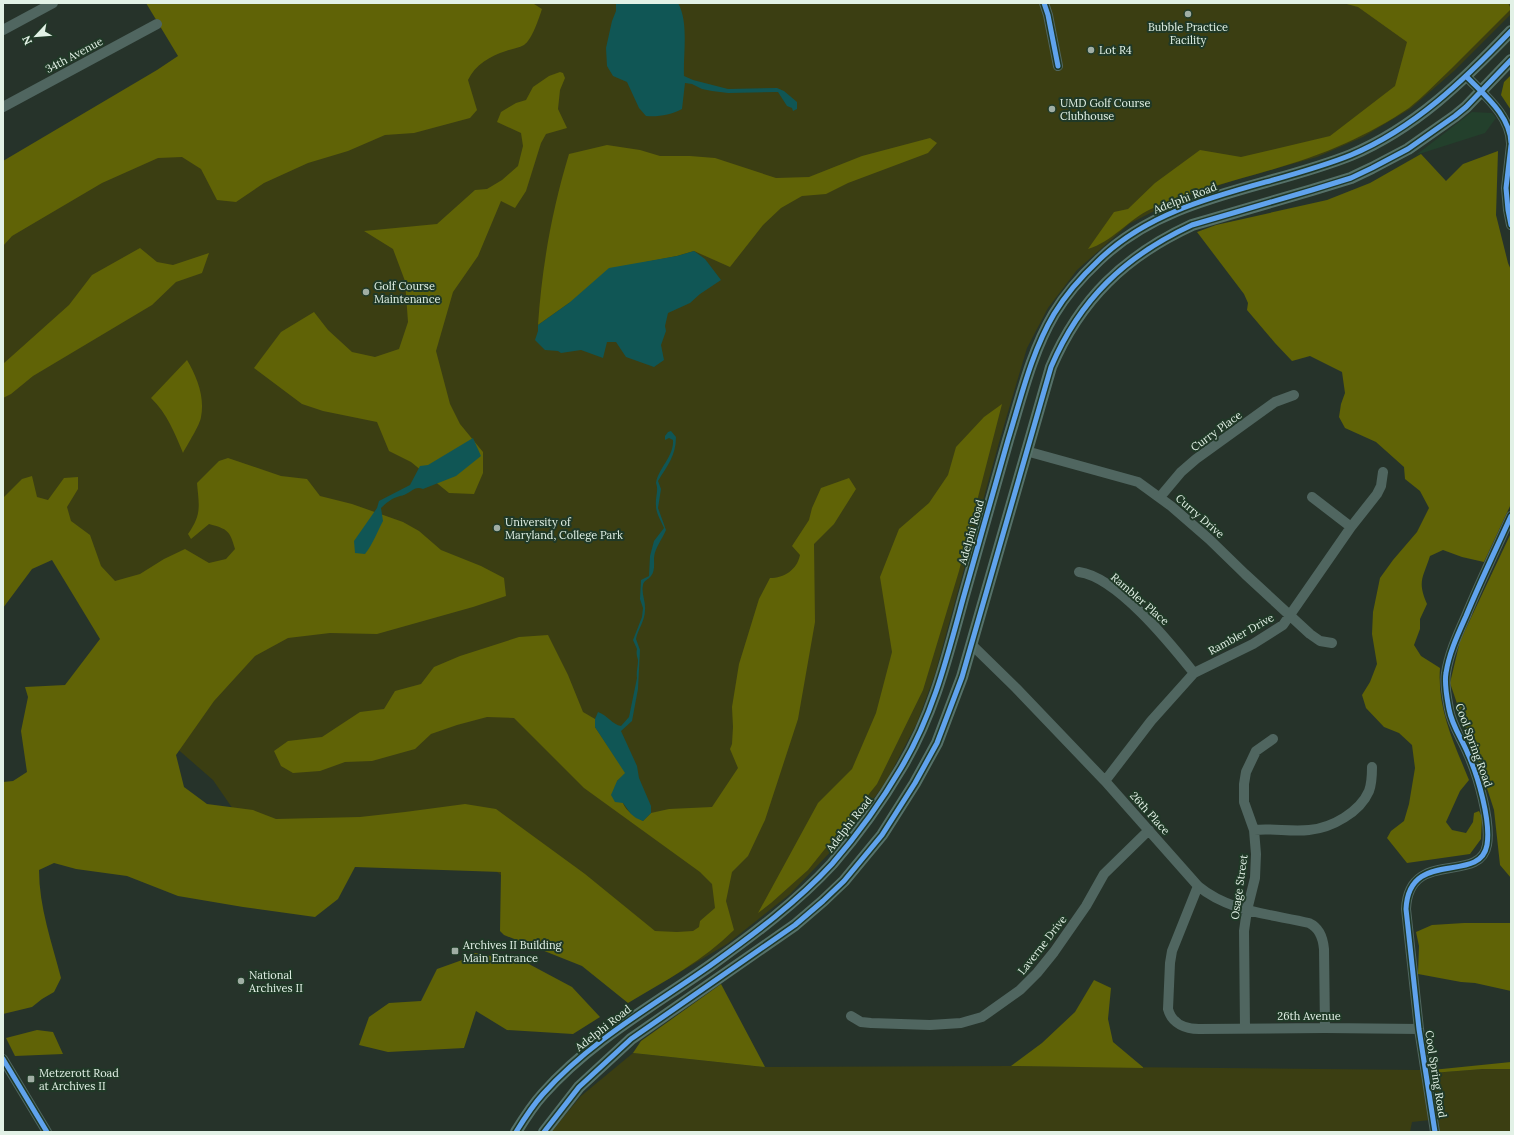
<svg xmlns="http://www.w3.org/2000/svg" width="1514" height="1135" viewBox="0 0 1514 1135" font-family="Lora,serif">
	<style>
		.built { fill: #23402c }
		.green { fill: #3b3e12 }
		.forest { fill: #606306 }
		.water { fill: #105655 }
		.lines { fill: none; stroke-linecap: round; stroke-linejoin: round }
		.minor { stroke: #506660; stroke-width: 10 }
		.major { stroke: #557169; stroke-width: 12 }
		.cycleway-casing { stroke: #203927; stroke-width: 8 }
		.cycleway { stroke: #60a3ed; stroke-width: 5 }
		.poi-dot { fill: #a0aea4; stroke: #203927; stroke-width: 1.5 }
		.labels { text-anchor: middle; stroke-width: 4; stroke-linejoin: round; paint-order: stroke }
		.poi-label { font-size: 11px; fill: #e2f1e6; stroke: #203927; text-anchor: start }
		.street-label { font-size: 11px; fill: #e2f1e6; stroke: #203927 }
	</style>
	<rect width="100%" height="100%" fill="#26332a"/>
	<path class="built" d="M1472,112L1492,113L1496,118L1485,133L1416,155Z"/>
	<path class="green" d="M221,3H1511V14L1454,71L1410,109L1363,137L1317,157L1232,181L1190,195L1160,208L1129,224L1077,270L1048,308L1027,348L1000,439L935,674L917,723L886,782L843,839L790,894L727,944L667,980L660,974L598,954L475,854L246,828L213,780L174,746L45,539L3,565V168L183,67Z
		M633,1053L765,1067L1011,1066L1420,1070L1430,1120L1412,1122L1410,1132H551L581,1096Z
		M1483,1069H1511V1132H1440L1432,1073Z"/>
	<path class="forest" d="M146,3H528L534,4L542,9C539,18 532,40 524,45C519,48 511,49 506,51C490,56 475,65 468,80L477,110L470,118L414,133L385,135L348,151L308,163L264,183L236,202L217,200L201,169L182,157L158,158L102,183L12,236L3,246V161L157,70L178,56Z
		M1343,3H1508L1511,9C1491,29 1471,49 1451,69C1437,82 1424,96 1409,108C1390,121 1366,134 1346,143C1283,172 1214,181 1151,209C1129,219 1112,242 1088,249L1114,212L1128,209L1155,183L1200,150L1241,157L1330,136L1395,86L1407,42L1358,7Z
		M560,72L563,73L565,78L560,90L558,109L567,128L546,134L541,143L526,191L515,208L501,201L478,256L453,292L436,351L450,404L460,424L483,452V473L474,494L449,493L411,462L389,451L377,422L323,411L302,404L254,368L281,332L314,312L328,330L352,352L375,357L399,349L408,322L405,281L393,249L364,231L437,224L475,190L487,189L502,180L518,166L523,146L521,133L497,122L501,112L516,103L526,100L533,87L549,76Z
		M1511,75V110L1501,95L1504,82Z
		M930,138L937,143L928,153L848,183L826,194L802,196L781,208L763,225L730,267L694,251L677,256L646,262L569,303L538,325C542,266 552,210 569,154L607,145L640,150L660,156H690L715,158L776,178L809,177L862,156Z
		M1498,151L1496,215L1508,263L1511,270V504L1484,562L1462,557L1443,550L1430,556C1423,578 1417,581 1427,604L1420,619V629L1414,645L1421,656L1440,668C1437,709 1454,743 1469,780L1460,791L1446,822L1452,830L1466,833L1473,822L1474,813L1479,811L1482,817L1481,839L1470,854L1407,863L1387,838L1391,831L1404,821L1409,804L1415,768L1412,745L1399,733L1384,727L1366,708L1362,695L1370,682L1377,664L1372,634L1373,612L1380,578L1393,560L1417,532L1429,508L1420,491L1405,479L1404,467L1376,442L1345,428L1339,417L1341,404L1345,393L1342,372L1310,356L1292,361L1275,343L1247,310L1248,303L1244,294L1197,232L1216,225L1327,200L1370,183L1421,154L1446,181L1463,164Z
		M140,248L157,262L173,265L209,253L202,273L176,282L152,305L33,376L11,394L3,398V364L69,305L92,275Z
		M187,360C197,377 205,397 201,417C200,425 187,445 183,453C175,434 167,413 151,398Z
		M1002,404L959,571L923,690L877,784L808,870L771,903L758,913L818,803L852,769L876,713L892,652L880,577L899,529L929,503L948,475L956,447L984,417Z
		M228,458L281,476L307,479L320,496L352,504L403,522L419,531L441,550L481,566L504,578L506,596L473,607L377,634L330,633L288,638L255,656L214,701L176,755L184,787L207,804L253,810L276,819L360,817L405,812L465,804L496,809L585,874L655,931L677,932L693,931L699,927L700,921L715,908L712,884L700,872L584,788L514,718L487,717L457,725L431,734L415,749L372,761L345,762L320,771L293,773L281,766L274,751L288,741L322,737L360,712L384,709L395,691L421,684L434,667L460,656L519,637L548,635L568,675L583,712L595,719V727L626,773L617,781C623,804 621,809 643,821L651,813L669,809L712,807L738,768L730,749L732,744L733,727L732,707L739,664L759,599L770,578C784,578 797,570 800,555L792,546L809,520L812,508L821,488L849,478L856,489L834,524L814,544L815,622L798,719L765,820L748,856L732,872L726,901L734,930C704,960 665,981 628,1003L582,966L504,935L500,931L501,872L355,867L338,899L315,917L243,907L178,896L127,876L76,869L54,863L39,870C39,907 52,943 61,978L54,992L42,999L32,1007L3,1014V782L13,781L27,772L21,731L28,697L25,687L65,685L100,639L52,560L32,569L3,608V498L22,479L32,476L37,497L48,500L64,478L78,477V489L67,507L71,521L90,535L101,566L115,581L140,574L164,559L185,549L209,563L226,559L235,549C230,531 228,529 209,524L191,539L188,534C202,514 199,506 197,483L219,461Z
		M1511,533V878L1500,865L1494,810L1476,754L1462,718L1450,683L1460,641Z
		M1464,923H1511V991L1475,983L1461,982L1418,974L1419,946L1416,932L1432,925Z
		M475,953L527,963L572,987L600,1017L573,1034L507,1030L476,1011L464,1048L388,1052L359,1045L369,1017L389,1003L421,1001L437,969L465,959Z
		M1094,980L1111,988L1108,1019L1113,1042L1144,1068L1011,1066L1042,1043L1075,1012Z
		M721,984L765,1067L633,1053L641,1041Z
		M37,1030L53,1032L63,1054L15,1056L6,1038Z
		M1511,1062V1069H1483L1432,1073V1070Z"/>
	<path class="water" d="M616,3H678C689,22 683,54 684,76L693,80L728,89L777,88L784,91L797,102V109L793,111L792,108L787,106L778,92L728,93L712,91L702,89L692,84L685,83L682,109C671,115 658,117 646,116L639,108L627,82L613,76L607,66L606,48L612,21L616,11Z
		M694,251L705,259L721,280L700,294L690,303L668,313L665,326L666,331L661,345L664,360L654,367L626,357L616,342H607L603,358L581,350L561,353L558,351L545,350L535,340L538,331V325L569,303L609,268L677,256Z
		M671,431L676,437C676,456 667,466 658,481L661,489L658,508L666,530C662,540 655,547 654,558C654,564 655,571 651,576C648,580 644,580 643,585C641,593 646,602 645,610C645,621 638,629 636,639L640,650L638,689L632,721L621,731L637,766L639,778L651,806V813L643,821L636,818L631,814L623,803L615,802L611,795L617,781L625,773L595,727V719L598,712C607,715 613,725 621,726L629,717L637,678C636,672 638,667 638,660C637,656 636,654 637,649L633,640L642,617L643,608L640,599L641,580L649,576L650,556L654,541L664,528C661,521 656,513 656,506C655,497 659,490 656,483C659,467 674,457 673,440L669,438L665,440V436L668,432Z
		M473,438L481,456L456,476L423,489C415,486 413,491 406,494C405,495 400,496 400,496C392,498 386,503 381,508L383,521C377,532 373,544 365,554L355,553L354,541L377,508L379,501L410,485L420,466L428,465Z"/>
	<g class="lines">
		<path class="minor" d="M1044,3L1048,15L1058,66
			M3,30L53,3
			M1466,76C1484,95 1510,115 1511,143
			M3,107L157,24
			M1511,145L1506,188L1508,210L1511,225
			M1026,451L1138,482L1171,506L1209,539L1245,574L1310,634L1320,641L1332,643
			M1160,497L1181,472L1196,459L1275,402L1294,395
			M1312,497L1351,527
			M1079,572C1117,577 1170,643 1194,673
			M971,644L1016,688L1105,781L1198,886C1229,912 1271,914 1309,923C1320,928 1323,938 1324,949L1325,1028
			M1105,781L1151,721L1194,673L1253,644L1283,625L1351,527L1377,494L1381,486L1383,472
			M1254,830C1272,828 1291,832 1309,830C1332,828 1360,812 1369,791C1372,783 1372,775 1372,767
			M1198,886L1172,951L1170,963L1168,1009C1172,1024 1186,1029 1199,1029L1325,1028L1419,1029
			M851,1016L861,1022L871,1023L930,1025L961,1023L982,1017L1020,990L1037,973L1054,952L1086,906L1104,874L1149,830
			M1245,1028L1244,931L1247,910L1255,878L1256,854L1254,830L1244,802V784L1246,772L1256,751L1273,739
			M3,1059L47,1132
			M1435,1132L1419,1029L1406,909C1409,847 1480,885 1487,845C1491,821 1478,776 1468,754C1462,739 1452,726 1449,709C1447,698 1444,684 1446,673C1449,653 1458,634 1466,616C1480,582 1496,549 1511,516"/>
		<path class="major" d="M516,1132C524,1119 533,1105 543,1094C591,1040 653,1006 711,965C754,934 797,902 832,864C858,834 881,802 901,768C933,715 947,658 963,599C978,546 993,493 1008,440C1021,398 1031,353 1054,314C1066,294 1082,276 1099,260C1167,194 1267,189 1351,155C1415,128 1464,80 1511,31
			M544,1132L579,1087L631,1039L795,925L823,901L844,881L882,835L915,783L937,743L962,677L1051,367C1080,299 1125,256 1192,225L1312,190L1351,178L1372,168L1408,149L1455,116L1466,107L1511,60"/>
		<defs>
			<path id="cycleway" d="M1044,3L1048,15L1058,66
				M1466,76C1484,95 1510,115 1511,143
				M1511,145L1506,188L1508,210L1511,225
				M3,1059L47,1132
				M516,1132C524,1119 533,1105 543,1094C591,1040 653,1006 711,965C754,934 797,902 832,864C858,834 881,802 901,768C933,715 947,658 963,599C978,546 993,493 1008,440C1021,398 1031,353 1054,314C1066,294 1082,276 1099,260C1167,194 1267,189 1351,155C1415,128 1464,80 1511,31
				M544,1132L579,1087L631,1039L795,925L823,901L844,881L882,835L915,783L937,743L962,677L1051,367C1080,299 1125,256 1192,225L1312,190L1351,178L1372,168L1408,149L1455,116L1466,107L1511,60
				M1435,1132L1419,1029L1406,909C1409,847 1480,885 1487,845C1491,821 1478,776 1468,754C1462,739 1452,726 1449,709C1447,698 1444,684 1446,673C1449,653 1458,634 1466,616C1480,582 1496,549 1511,516"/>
		</defs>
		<use href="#cycleway" class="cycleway-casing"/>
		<use href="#cycleway" class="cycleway"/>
	</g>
	<g class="poi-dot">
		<circle cx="1188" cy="14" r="4"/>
		<circle cx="1091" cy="50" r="4"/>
		<circle cx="1052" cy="109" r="4"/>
		<circle cx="366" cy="292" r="4"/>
		<circle cx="497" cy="528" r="4"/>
		<rect x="451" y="947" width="8" height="8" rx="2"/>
		<circle cx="241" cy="981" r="4"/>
		<rect x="27" y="1075" width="8" height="8" rx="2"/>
	</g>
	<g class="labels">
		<g class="poi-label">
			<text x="1188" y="31" text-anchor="middle">Bubble Practice<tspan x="1188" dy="13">Facility</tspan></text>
			<text x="1099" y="54">Lot R4</text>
			<text x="1060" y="107">UMD Golf Course<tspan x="1060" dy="13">Clubhouse</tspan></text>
			<text x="374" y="290">Golf Course<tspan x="374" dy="13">Maintenance</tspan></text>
			<text x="505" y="526">University of<tspan x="505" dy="13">Maryland, College Park</tspan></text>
			<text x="463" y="949">Archives II Building<tspan x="463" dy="13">Main Entrance</tspan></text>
			<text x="249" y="979">National<tspan x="249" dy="13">Archives II</tspan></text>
			<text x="39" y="1077">Metzerott Road<tspan x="39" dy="13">at Archives II</tspan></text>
		</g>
		<g class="street-label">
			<text transform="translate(74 55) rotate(-28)" y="4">34th Avenue</text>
			<text transform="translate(1185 198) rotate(-21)" y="4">Adelphi Road</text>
			<text transform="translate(1216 431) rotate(-36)" y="4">Curry Place</text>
			<text transform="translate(1200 516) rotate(41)" y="4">Curry Drive</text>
			<text transform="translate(971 532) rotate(-74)" y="4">Adelphi Road</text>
			<text transform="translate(1140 599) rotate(41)" y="4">Rambler Place</text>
			<text transform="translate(1241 634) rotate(-29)" y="4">Rambler Drive</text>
			<text transform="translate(1474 745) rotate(70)" y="4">Cool Spring Road</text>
			<text transform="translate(1150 813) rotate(48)" y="4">26th Place</text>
			<text transform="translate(849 824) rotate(-52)" y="4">Adelphi Road</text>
			<text transform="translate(1239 887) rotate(-82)" y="4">Osage Street</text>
			<text transform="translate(1042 945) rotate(-52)" y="4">Laverne Drive</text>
			<text x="1309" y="1020">26th Avenue</text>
			<text transform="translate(603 1028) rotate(-38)" y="4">Adelphi Road</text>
			<text transform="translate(1436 1074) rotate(81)" y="4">Cool Spring Road</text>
		</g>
	</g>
	<rect width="1514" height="1135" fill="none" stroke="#e2f1e6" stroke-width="8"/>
	<g transform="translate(36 36) rotate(244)" stroke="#203927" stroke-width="3" paint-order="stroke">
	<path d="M0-3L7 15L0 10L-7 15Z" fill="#e2f1e6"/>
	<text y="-6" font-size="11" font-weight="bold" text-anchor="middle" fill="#e2f1e6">N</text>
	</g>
</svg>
